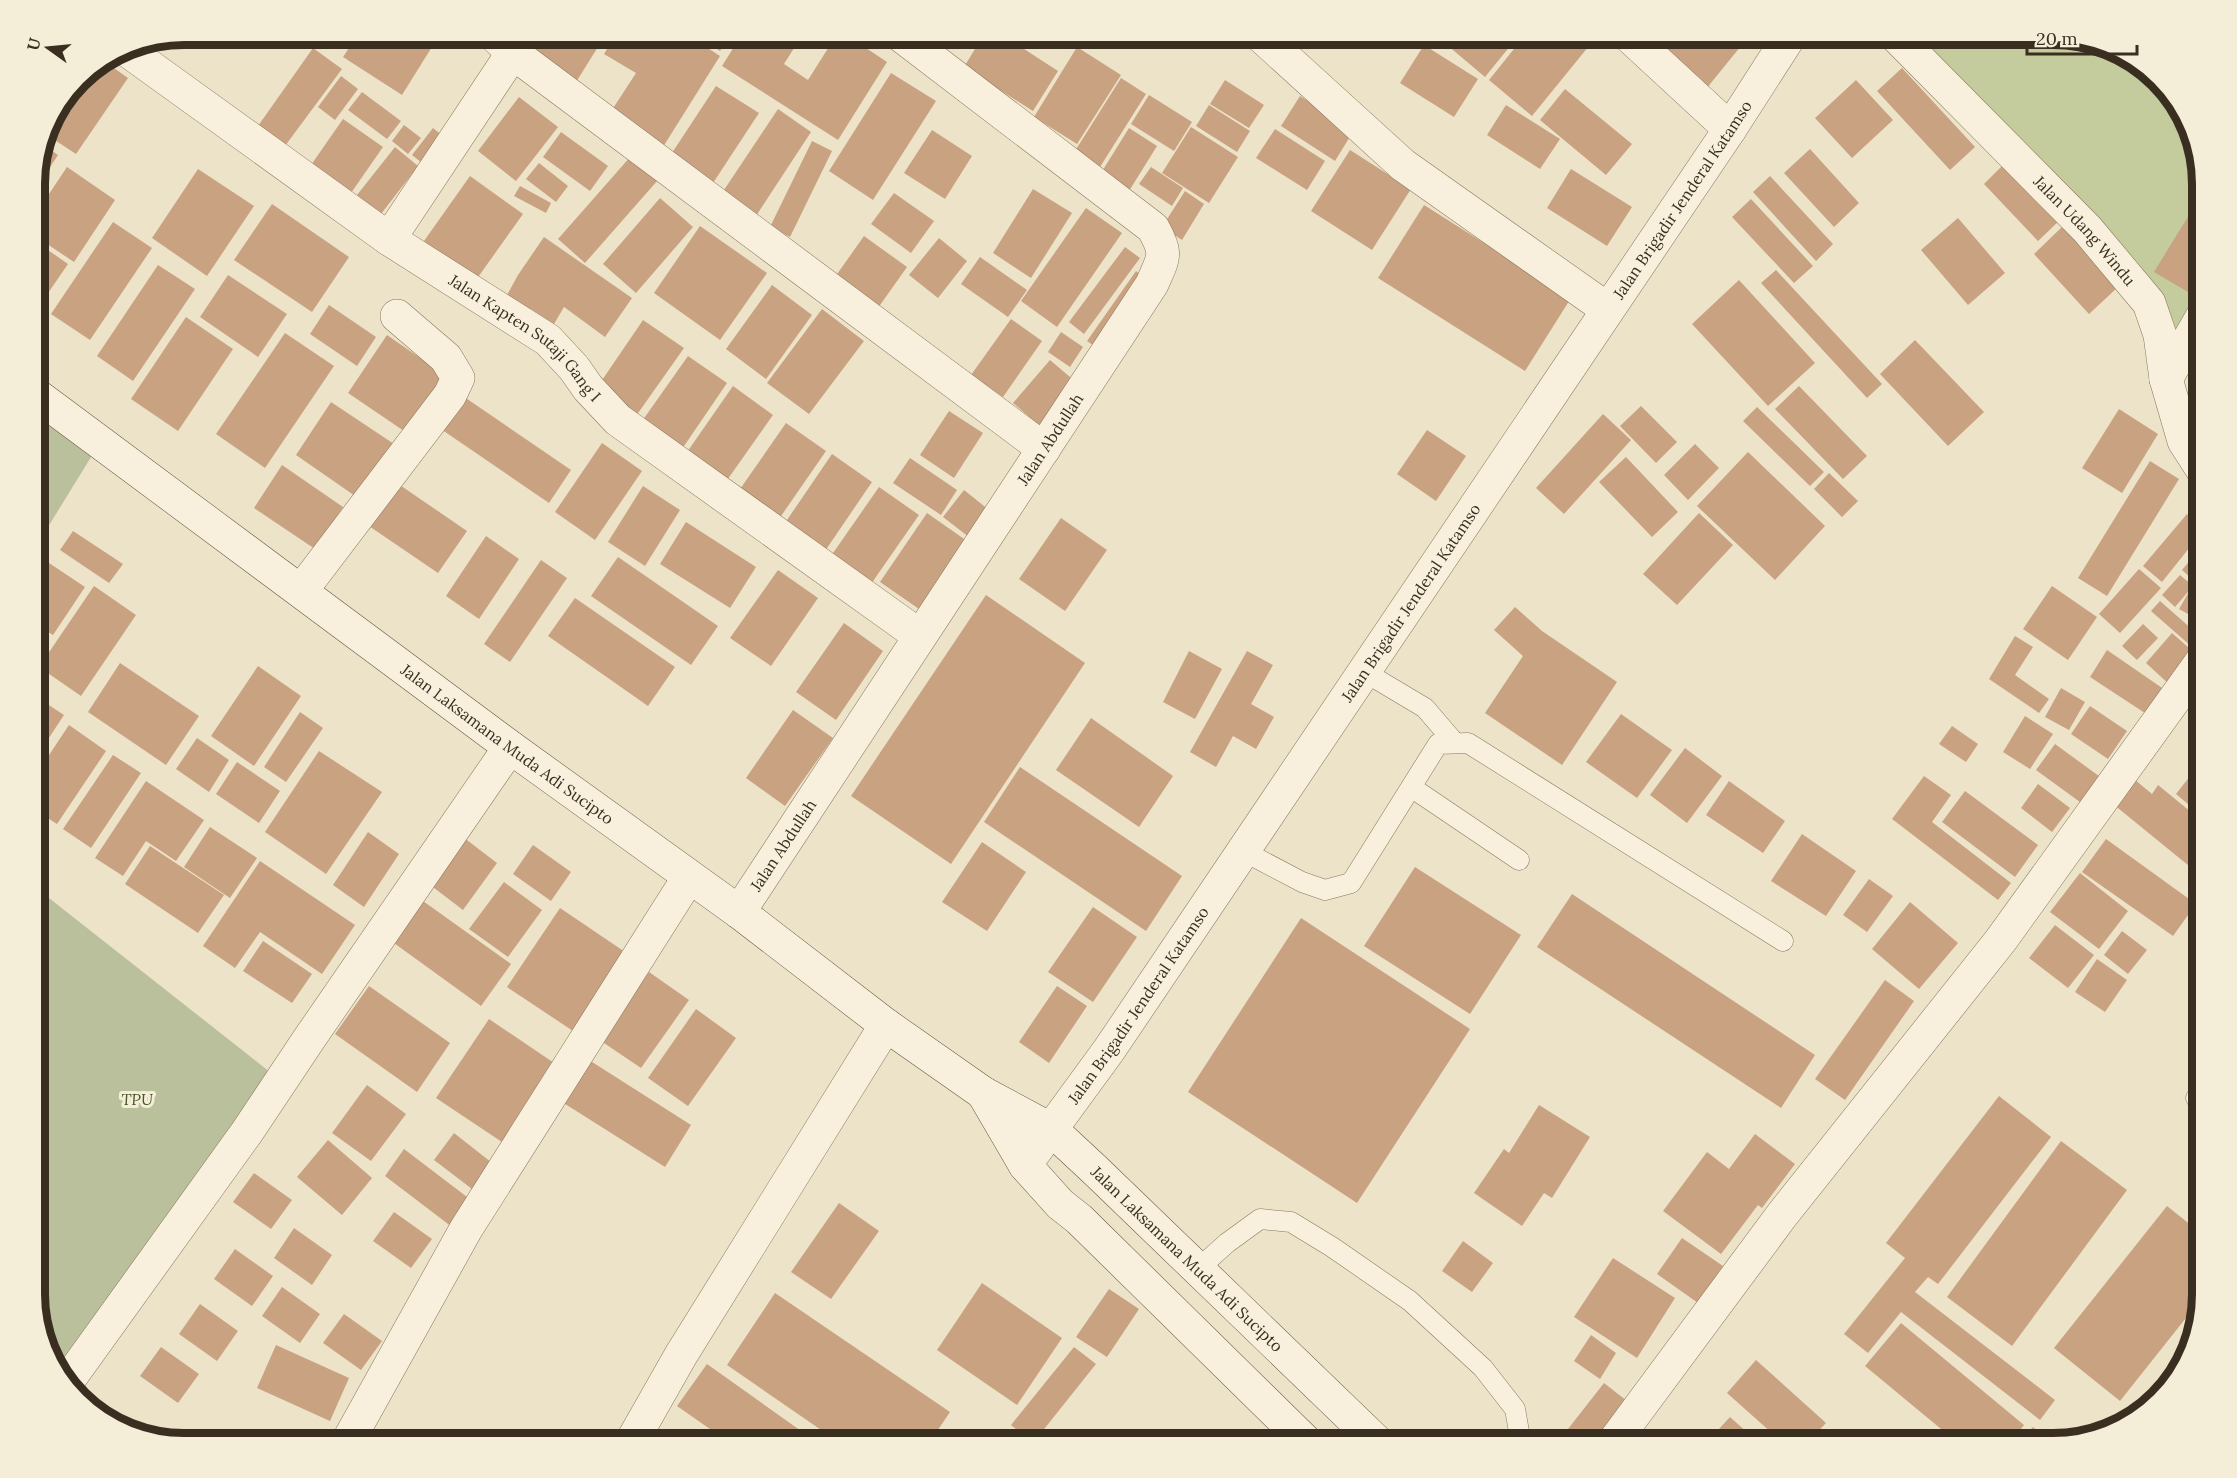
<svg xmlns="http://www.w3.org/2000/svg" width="2237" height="1478" viewBox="0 0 2237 1478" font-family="Lora,serif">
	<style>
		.green { fill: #c4cb9d }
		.cemetery { fill: #bac09b }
		.building { fill: #c9a281 }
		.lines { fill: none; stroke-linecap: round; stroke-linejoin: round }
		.lane-casing { stroke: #88765e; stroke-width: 21 }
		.street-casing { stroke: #88765e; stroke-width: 34 }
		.secondary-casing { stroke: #6a5741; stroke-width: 34 }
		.lane { stroke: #f8f0dc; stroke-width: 20 }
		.street { stroke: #f8f0dc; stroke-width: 33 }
		.secondary { stroke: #f8f0dc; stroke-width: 33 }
		.labels { text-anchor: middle; stroke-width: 6; stroke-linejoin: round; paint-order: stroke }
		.street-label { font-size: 16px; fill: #3a2e21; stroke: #f4edd8 }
		.park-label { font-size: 16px; font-style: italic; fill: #485529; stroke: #f4edd8 }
		.rim { fill: none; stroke: #3a2e21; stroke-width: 8 }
	</style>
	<rect width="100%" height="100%" fill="#ede3c9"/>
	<path class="green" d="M1902,35H2053L2136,60L2183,109L2202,183V326L2160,335Z"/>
	<path class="cemetery" d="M35,381L109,428L35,548Z
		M35,887L275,1076L69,1384L54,1369L35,1304Z"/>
	<path class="building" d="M358,34H440L402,95L343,57Z
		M545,34H606L573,87L529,59Z
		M616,34H686L720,56L663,147L610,113L636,73L604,54Z
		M695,34H731L720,51Z
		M742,34H797L801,37L784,64L808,80L837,34H845L887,62L838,140L722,66Z
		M984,34H1001L1058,71L1033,111L964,67Z
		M1271,34H1307L1289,53Z
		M1434,34H1520L1485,77Z
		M1526,34H1585L1593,41L1532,116L1489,80Z
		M1640,34H1755L1744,49L1741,46L1706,89Z
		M1424,45L1478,79L1454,117L1400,83Z
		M1077,47L1121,75L1077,144L1034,117Z
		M313,48L342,69L285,146L258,126Z
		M104,61L128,78L76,154L44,133L46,126L78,78Z
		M1902,68L1975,147L1950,170L1877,91Z
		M891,73L936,101L873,200L829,171Z
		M341,76L358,89L335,120L318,107Z
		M1121,78L1146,94L1100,167L1075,151Z
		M1225,80L1264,105L1249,128L1210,104Z
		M1856,80L1893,120L1852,158L1815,118Z
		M716,86L759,113L713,183L670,156Z
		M1565,89L1632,144L1606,175L1540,120Z
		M362,92L401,121L387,139L348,110Z
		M1149,95L1192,122L1174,151L1131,124Z
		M1300,96L1354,130L1335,161L1281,126Z
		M519,97L558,127L516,181L478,151Z
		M1209,105L1250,131L1237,152L1196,126Z
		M1506,105L1560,139L1540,169L1487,135Z
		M778,109L811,132L754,219L720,196Z
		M343,119L383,147L351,193L311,165Z
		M404,125L421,138L408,154L392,141Z
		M1191,127L1238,157L1209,203L1162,173Z
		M433,128L448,140L427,167L412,155Z
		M1129,128L1157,146L1129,191L1101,173Z
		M1275,129L1325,161L1307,190L1256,158Z
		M932,130L972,156L945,199L904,173Z
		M561,132L608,166L590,191L543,157Z
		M812,141L832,151L790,237L770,227Z
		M42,144L58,155L35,190V174Z
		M395,147L418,166L381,214L357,195Z
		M1810,149L1859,203L1834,227L1784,173Z
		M1350,150L1411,189L1372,250L1311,211Z
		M631,156L658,180L585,263L558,239Z
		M2006,162L2060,220L2038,241L1984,184Z
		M539,163L568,186L556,202L526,179Z
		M67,167L115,200L74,262L35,236V215Z
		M1151,167L1183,188L1172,206L1139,184Z
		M198,169L254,206L207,276L152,238Z
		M1571,169L1632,207L1607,246L1547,208Z
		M470,176L523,214L476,280L424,241Z
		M1770,176L1833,244L1816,261L1753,192Z
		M520,186L551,203L546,213L514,196Z
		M1033,189L1072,213L1031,278L993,253Z
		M1185,191L1204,204L1182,240L1162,227Z
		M894,193L934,221L911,253L871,224Z
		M660,198L693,227L636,293L603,264Z
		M1751,199L1813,266L1794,283L1732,217Z
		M272,204L349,257L312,312L234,260Z
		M1424,205L1571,298L1525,371L1378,278Z
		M1086,208L1122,233L1057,327L1021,301Z
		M2189,215L2202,223V268L2188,292L2154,272Z
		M1958,218L2005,273L1968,305L1921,250Z
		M113,222L152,248L90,340L51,314Z
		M700,226L767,273L720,340L654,293Z
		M2062,227L2118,287L2089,314L2034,254Z
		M864,236L907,267L878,308L835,277Z
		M544,237L632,298L605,337L564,307L554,324L531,309L524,319L501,306L518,275Z
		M939,238L967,261L938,298L909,275Z
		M35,241L68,264L35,312Z
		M1125,247L1140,258L1084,334L1069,322Z
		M980,257L1027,290L1008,317L961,284Z
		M158,265L195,289L133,381L97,356Z
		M1776,270L1882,384L1867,398L1761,283Z
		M1136,271L1148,280L1100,350L1087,341Z
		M228,275L287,314L258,357L200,317Z
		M1739,280L1815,363L1768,406L1692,324Z
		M772,285L812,315L766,379L726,349Z
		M329,305L376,337L357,366L310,334Z
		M822,309L864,341L809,414L767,383Z
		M186,317L233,349L178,431L131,399Z
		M1011,319L1042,341L1003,397L971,375Z
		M643,320L684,348L636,416L596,389Z
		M1061,332L1083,347L1070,367L1048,352Z
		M285,333L334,366L265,468L216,434Z
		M387,335L446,376L407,433L348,393Z
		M1915,340L1984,412L1948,446L1880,374Z
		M688,356L727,383L680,452L640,424Z
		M1050,360L1077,383L1040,426L1013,403Z
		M733,386L773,415L725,483L685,455Z
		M1799,386L1867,456L1843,479L1775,409Z
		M457,392L571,470L549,503L435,425Z
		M331,402L394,444L358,498L296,455Z
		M1641,406L1677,442L1656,463L1620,426Z
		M1757,407L1824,472L1810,486L1743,421Z
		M2119,409L2158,434L2122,493L2082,468Z
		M949,411L983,433L954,478L920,455Z
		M1603,414L1631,440L1564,514L1536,488Z
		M786,423L826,451L779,519L738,492Z
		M1427,430L1466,456L1436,501L1397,474Z
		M602,443L642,471L595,540L555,512Z
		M1695,444L1719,468L1688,500L1664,475Z
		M1748,452L1825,526L1775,580L1697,506Z
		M832,454L872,482L825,551L785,523Z
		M1626,457L1678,512L1652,537L1599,482Z
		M910,458L957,490L941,515L893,483Z
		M2150,461L2179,479L2107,596L2078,578Z
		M282,465L343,507L315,549L254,508Z
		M1829,473L1858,501L1842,517L1814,489Z
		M394,481L467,531L438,573L366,524Z
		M643,486L680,510L645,566L608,542Z
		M879,487L919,515L871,584L831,556Z
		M964,490L994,514L974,541L943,517Z
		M927,513L967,541L919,609L880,582Z
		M1699,513L1733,545L1677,605L1643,574Z
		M2187,514L2202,527V532L2162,582L2143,566Z
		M1061,518L1107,550L1065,611L1019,579Z
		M686,522L756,567L730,608L660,564Z
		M73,531L123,564L109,583L60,550Z
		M486,536L519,559L479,619L446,596Z
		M2202,546V588L2182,570Z
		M618,557L718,626L691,665L591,596Z
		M541,560L567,578L510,662L484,644Z
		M49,563L85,587L53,635L35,624V584Z
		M2139,569L2161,588L2120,633L2099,614Z
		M778,570L818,598L771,666L730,638Z
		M2180,575L2193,586L2175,607L2162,595Z
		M94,586L136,615L81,696L39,667Z
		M2052,586L2097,617L2068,660L2023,629Z
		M2190,590L2202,597V615L2199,620L2179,609Z
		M986,595L1085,663L951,864L851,796Z
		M575,598L675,667L648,706L548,636Z
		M2160,601L2202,638V651L2200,654L2151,611Z
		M1515,607L1542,631L1617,682L1562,765L1485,713L1523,656L1494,630Z
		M844,623L883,651L836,720L796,692Z
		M2143,624L2158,638L2137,660L2122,646Z
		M2172,633L2198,656L2171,686L2146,663Z
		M2015,636L2033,647L2015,675L2049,699L2039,713L1989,679Z
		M2107,650L2168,692L2151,717L2090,677Z
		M1189,651L1222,669L1195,719L1163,702Z
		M1247,651L1273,665L1251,704L1274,717L1256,749L1233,736L1216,767L1190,752Z
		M120,663L199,716L166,765L88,712Z
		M258,666L301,696L254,766L211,736Z
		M2061,688L2085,702L2069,730L2045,717Z
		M35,696L64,715L35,759Z
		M2090,706L2127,731L2108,759L2071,734Z
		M793,710L833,738L785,806L746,778Z
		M300,712L323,728L286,782L264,767Z
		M1621,714L1672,750L1637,798L1586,762Z
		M2025,716L2053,734L2030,769L2003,752Z
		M1091,718L1173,776L1139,827L1056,770Z
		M69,725L106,751L57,824L35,810V776Z
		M1952,726L1978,744L1966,762L1939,744Z
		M197,738L229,760L209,792L176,769Z
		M2055,744L2103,779L2084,805L2036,770Z
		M1685,748L1722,776L1687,823L1650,795Z
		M319,751L382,792L326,874L265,832Z
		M113,755L141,773L91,848L63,829Z
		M2202,761V816L2176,794Z
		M237,762L280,791L259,823L216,794Z
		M1020,767L1182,876L1146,931L984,822Z
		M1924,776L1951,795L1932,822L2011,883L1998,900L1892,819Z
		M2134,779L2152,794L2158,785L2202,821V860L2194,870L2113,804Z
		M146,781L204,820L176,861L146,841L123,876L95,858Z
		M1729,781L1785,821L1763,853L1706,815Z
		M2038,784L2070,808L2052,832L2021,808Z
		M1965,791L2038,845L2015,877L1942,822Z
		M210,827L257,858L230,898L184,867Z
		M368,832L399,854L364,907L333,885Z
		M459,834L497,863L463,910L425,881Z
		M1802,834L1856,871L1826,916L1771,881Z
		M2106,839L2196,904L2173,936L2082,872Z
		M982,842L1026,872L987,931L942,902Z
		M533,845L571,872L551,901L513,874Z
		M150,846L224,895L198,933L125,884Z
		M260,861L355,925L322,974L260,932L235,968L203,946Z
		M1415,867L1521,935L1470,1014L1364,946Z
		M2080,873L2128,911L2099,949L2050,912Z
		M1869,879L1893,896L1867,932L1843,915Z
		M504,882L542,910L508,957L469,929Z
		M1572,894L1815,1055L1781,1108L1537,947Z
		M416,896L511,964L481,1006L387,938Z
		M1910,902L1958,943L1919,989L1872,949Z
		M1093,907L1137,937L1093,1002L1048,972Z
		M560,908L628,954L576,1033L507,987Z
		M1301,918L1470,1029L1357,1203L1188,1092Z
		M2055,925L2094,955L2068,988L2029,958Z
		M2122,931L2147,950L2128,974L2104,955Z
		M263,941L312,974L292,1003L243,971Z
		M2097,959L2127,980L2105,1012L2075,992Z
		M649,972L689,1000L641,1068L601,1041Z
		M1885,980L1914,1001L1845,1100L1815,1079Z
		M369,986L450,1043L417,1092L335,1034Z
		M1057,986L1087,1006L1049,1063L1019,1042Z
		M696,1009L736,1038L688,1106L648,1078Z
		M489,1019L557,1065L505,1144L436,1098Z
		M589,1060L691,1125L665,1167L562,1102Z
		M367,1085L406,1114L371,1161L332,1133Z
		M1999,1096L2051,1137L1938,1284L1928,1277L1915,1292L2055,1400L2040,1420L1901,1312L1868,1353L1844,1334L1905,1258L1886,1243Z
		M1539,1105L1590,1137L1552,1198L1544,1193L1522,1226L1474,1193L1504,1149L1509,1153Z
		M454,1133L496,1166L476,1192L434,1160Z
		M1755,1134L1795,1164L1762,1208L1758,1205L1721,1254L1663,1211L1707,1152L1729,1169Z
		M328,1140L372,1178L342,1215L297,1177Z
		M2061,1141L2127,1190L2012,1346L1947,1297Z
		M404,1149L471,1200L452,1227L385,1176Z
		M254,1173L292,1200L271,1229L233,1202Z
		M839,1203L879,1231L831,1299L791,1272Z
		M2167,1206L2202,1234V1295L2201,1299L2120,1401L2054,1348Z
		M394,1212L432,1239L411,1268L373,1241Z
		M294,1228L332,1255L312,1285L274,1258Z
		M1682,1238L1723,1266L1698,1303L1657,1274Z
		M1463,1241L1493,1263L1472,1292L1442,1271Z
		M235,1249L273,1276L252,1306L214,1279Z
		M1613,1258L1675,1298L1637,1358L1574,1317Z
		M982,1283L1062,1338L1017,1405L937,1350Z
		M282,1287L320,1314L300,1343L262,1316Z
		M1109,1289L1139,1309L1107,1357L1076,1337Z
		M775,1293L950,1412L929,1443H840L727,1365Z
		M200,1304L238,1331L217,1361L179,1334Z
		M344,1314L382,1341L361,1370L323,1343Z
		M1901,1323L2024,1425L2010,1443H1958L1865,1366Z
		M1591,1335L1616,1353L1600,1379L1574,1361Z
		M276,1345L349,1378L330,1421L257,1388Z
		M161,1347L199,1374L178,1403L140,1376Z
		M1074,1347L1096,1364L1033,1443L1011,1425Z
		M1756,1360L1826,1423L1807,1443H1783L1727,1393Z
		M707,1364L818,1443H730L677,1406Z
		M1604,1383L1627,1401L1594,1443H1557Z
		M1730,1417L1759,1443H1706Z
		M2033,1427L2051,1443H2018Z
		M973,1431L993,1443H965Z"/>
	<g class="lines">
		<defs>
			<path id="lane" d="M1363,671L1425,708L1455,743
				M1411,787L1519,860
				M1243,851L1302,882L1325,890L1351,883L1438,744L1468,743L1783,941
				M2196,1098L2202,1089
				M1198,1269L1227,1243L1260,1219L1291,1222L1332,1247L1410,1301L1483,1368L1515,1409L1521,1443"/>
			<g id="street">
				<path d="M493,34L513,53L1044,449"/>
				<path d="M1259,34L1403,165L1607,309"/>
				<path d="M1627,34L1730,129"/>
				<path id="s1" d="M1894,34L2087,229L2149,303L2160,335L2166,379L2184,441L2202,469"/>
				<path id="s2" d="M124,48L389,239L548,340L574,368L588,388L618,420L920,636"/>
				<path d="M389,239L524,36"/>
				<path d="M2166,379L2202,317"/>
				<path d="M301,591L450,395L458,378L446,358L397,316"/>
				<path id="s3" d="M739,912L1152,284C1164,256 1168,255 1153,228L899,34"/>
				<path id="s4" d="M1025,1165L1109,1050L1730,129L1791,34"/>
				<path d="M67,1382L247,1132L309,1039L510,747"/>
				<path d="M347,1443L466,1229L689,877"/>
				<path d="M631,1443L681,1355L886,1025"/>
				<path d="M1613,1443L1782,1215L2001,940L2202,661"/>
			</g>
			<g id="secondary">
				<path id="s5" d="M35,394L510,747L739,912L886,1025L983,1093L1052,1130L1095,1170L1378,1443"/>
				<path d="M983,1093L1025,1165L1060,1204L1079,1219L1307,1443"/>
			</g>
		</defs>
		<use href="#lane" class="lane-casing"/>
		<use href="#street" class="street-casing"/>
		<use href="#secondary" class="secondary-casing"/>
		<use href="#lane" class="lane"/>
		<use href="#street" class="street"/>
		<use href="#secondary" class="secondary"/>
	</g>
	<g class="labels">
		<g class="street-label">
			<text dy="6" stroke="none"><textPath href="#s4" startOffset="1168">Jalan Brigadir Jenderal Katamso</textPath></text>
			<text dy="6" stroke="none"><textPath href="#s1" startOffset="274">Jalan Udang Windu</textPath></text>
			<text dy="6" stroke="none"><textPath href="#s2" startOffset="496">Jalan Kapten Sutaji Gang I</textPath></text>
			<text dy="6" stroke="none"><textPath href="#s3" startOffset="566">Jalan Abdullah</textPath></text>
			<text dy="6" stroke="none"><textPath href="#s4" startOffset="682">Jalan Brigadir Jenderal Katamso</textPath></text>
			<text dy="6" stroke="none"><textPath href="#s5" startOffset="588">Jalan Laksamana Muda Adi Sucipto</textPath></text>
			<text dy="6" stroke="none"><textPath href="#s3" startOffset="80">Jalan Abdullah</textPath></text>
			<text dy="6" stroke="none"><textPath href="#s4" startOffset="196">Jalan Brigadir Jenderal Katamso</textPath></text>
			<text dy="6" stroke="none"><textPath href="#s5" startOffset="1443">Jalan Laksamana Muda Adi Sucipto</textPath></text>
		</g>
		<g class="park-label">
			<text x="137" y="1105">TPU</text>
		</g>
	</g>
	<path d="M0 0H2237V1478H0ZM184 45H2053A139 139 0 0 1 2192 184V1294A139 139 0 0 1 2053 1433H184A139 139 0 0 1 45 1294V184A139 139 0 0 1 184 45Z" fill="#f4edd8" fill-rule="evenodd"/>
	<path class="rim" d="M184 45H2053A139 139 0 0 1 2192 184V1294A139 139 0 0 1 2053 1433H184A139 139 0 0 1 45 1294V184A139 139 0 0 1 184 45Z"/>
	<g transform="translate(48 48) rotate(285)" stroke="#f4edd8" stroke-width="4.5" paint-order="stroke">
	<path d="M0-4.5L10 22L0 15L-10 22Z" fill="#3a2e21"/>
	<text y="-9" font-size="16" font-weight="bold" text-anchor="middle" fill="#3a2e21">U</text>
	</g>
	<path d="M2027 45v9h110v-9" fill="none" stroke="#3a2e21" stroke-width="3"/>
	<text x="2036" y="45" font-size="18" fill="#3a2e21" stroke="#f4edd8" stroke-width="4.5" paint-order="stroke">20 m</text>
</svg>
